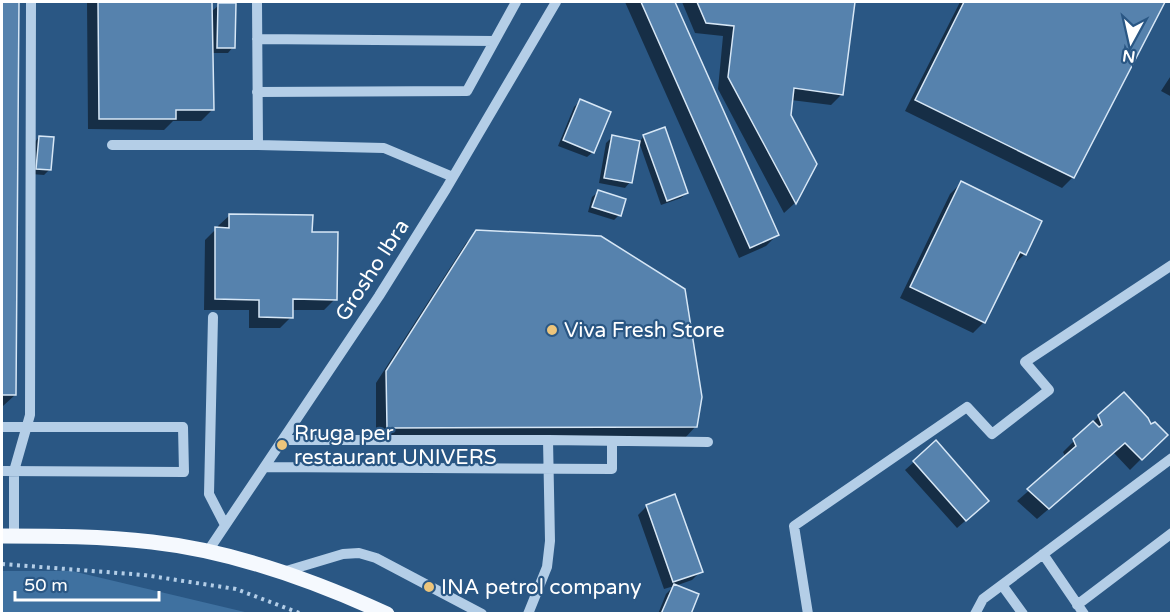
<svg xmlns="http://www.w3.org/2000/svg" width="1173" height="615" viewBox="0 0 1173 615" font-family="'Varela Round',sans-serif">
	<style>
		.green { fill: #3f71a0 }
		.shadow { fill: #0007 }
		.building { fill: #5682ad; stroke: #d7e7f6; stroke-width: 1.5 }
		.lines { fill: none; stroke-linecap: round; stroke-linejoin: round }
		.path { stroke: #b4cee7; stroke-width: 4; stroke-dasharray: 3 4.5; stroke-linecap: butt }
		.minor { stroke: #b4cee7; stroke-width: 10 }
		.major { stroke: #f5f9fe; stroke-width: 15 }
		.poi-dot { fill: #edc57b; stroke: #2a5784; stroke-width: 2 }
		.labels { text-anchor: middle; stroke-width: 4.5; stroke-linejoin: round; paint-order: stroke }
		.street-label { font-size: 21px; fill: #fff; stroke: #2a5784 }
		.poi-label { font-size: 21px; fill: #fff; stroke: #2a5784; text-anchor: start }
	</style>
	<rect width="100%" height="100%" fill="#2a5784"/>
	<path class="green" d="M2,571H72L249,613H2Z"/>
	<path class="shadow" d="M2,2H18L15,395L3,406H2Z
		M87,2H211V12L219,5L233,47L228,53H212V110L201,121H173L164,130L88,129Z
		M625,2H674L777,235L766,246L739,258Z
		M682,2H853L842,94L831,105L791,100L790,115L815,164L795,203L784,213L718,89L723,36L695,33Z
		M960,2H1163L1073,177L1062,188L905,111Z
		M1172,74V97L1161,91Z
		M580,101L593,152L587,157L558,146L574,107Z
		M644,136L687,193L681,198L661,205L639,142Z
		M39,137L50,169L44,175L31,174L34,143Z
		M612,137L630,182L625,188L599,183L606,143Z
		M961,183L1025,254L1013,265L984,322L973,333L900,298L950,194Z
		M598,192L619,215L614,220L588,212L592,197Z
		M230,215L311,234L335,299L324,310H291V317L280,328H249V310H204L205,240L216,229H218V226Z
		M477,232L696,426L685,438L376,439V383L466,243Z
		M1099,416L1150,426L1165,435L1130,470L1114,453L1037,519L1017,501L1066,458L1063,452Z
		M914,462L979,509L957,528L905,470Z
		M647,506L701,571L692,580L675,586L689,614H658L666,594L674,586L664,589L638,515Z"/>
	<path class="building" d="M2,2H19L16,395H2Z
		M98,2H212L214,110H176V119H99Z
		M641,2H675L779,235L750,248Z
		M697,2H855L843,95L794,88L791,115L817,164L796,204L728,77L734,26L706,23Z
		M964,2H1165L1074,178L915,100Z
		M218,3H236L235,48H217Z
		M580,99L611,112L594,153L563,140Z
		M665,127L688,193L667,201L643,135Z
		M612,135L640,141L632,183L604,178Z
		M39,136L54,137L51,170L36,169Z
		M961,181L1042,221L1026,255L1020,252L985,323L910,287Z
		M598,190L626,199L621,216L592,207Z
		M229,214L313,215L312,232H338L337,300L293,299V318L259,317V300L215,299V227L229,228Z
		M476,230L601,236L685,289L702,397L697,427L387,428L386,371Z
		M1124,392L1148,418L1151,424L1155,422L1168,435L1142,460L1125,443L1049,509L1027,489L1076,446L1073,439L1093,421L1099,427L1102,425L1098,415Z
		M936,440L989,501L966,521L913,461Z
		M675,494L703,572L673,582L646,505Z
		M674,584L699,594L691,614H661Z"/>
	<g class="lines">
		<path class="path" d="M2,564L144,575L236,589L302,614"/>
		<path class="minor" d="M257,2L258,145L384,148L453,177
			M257,39L494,41
			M257,92L467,91L516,2
			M112,145H258
			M213,317L209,494L225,525
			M2,427H183L184,472L2,471
			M283,440H548L550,541L547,567L528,614
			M548,440L708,442
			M265,467L612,469V441
			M14,536V471L30,415L31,2
			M208,551L379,296L446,189L556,2
			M1043,554L1084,614
			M283,572L343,554L359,553L376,558L482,614
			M1002,585L1023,614
			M1077,605L1172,533
			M808,614L794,526L967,407L992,434L1049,390L1025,362L1172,265
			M975,614L983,599L1172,458"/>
		<path class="major" d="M2,536C51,536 102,536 152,542C233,551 313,580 387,614"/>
	</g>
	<g class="poi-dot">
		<circle cx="552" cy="330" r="6"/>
		<circle cx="282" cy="445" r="6"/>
		<circle cx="429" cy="587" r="6"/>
	</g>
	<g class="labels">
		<g class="street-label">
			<text transform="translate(372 270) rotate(-57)" y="7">Grosho Ibra</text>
		</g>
		<g class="poi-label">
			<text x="564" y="337">Viva Fresh Store</text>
			<text x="294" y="440">Rruga per<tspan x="294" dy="24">restaurant UNIVERS</tspan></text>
			<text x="441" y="594">INA petrol company</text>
		</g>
	</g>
	<rect width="1173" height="615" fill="none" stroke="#ffffff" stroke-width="6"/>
	<g transform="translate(1131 42) rotate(188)" stroke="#2a5784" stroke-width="4.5" paint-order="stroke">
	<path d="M0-4.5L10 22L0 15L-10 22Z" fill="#ffffff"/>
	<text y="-9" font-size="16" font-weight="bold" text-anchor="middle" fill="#ffffff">N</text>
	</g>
	<path d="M15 591v9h144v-9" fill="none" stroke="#ffffff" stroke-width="3"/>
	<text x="24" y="591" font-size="18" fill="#ffffff" stroke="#2a5784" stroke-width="4.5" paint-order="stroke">50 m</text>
</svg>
